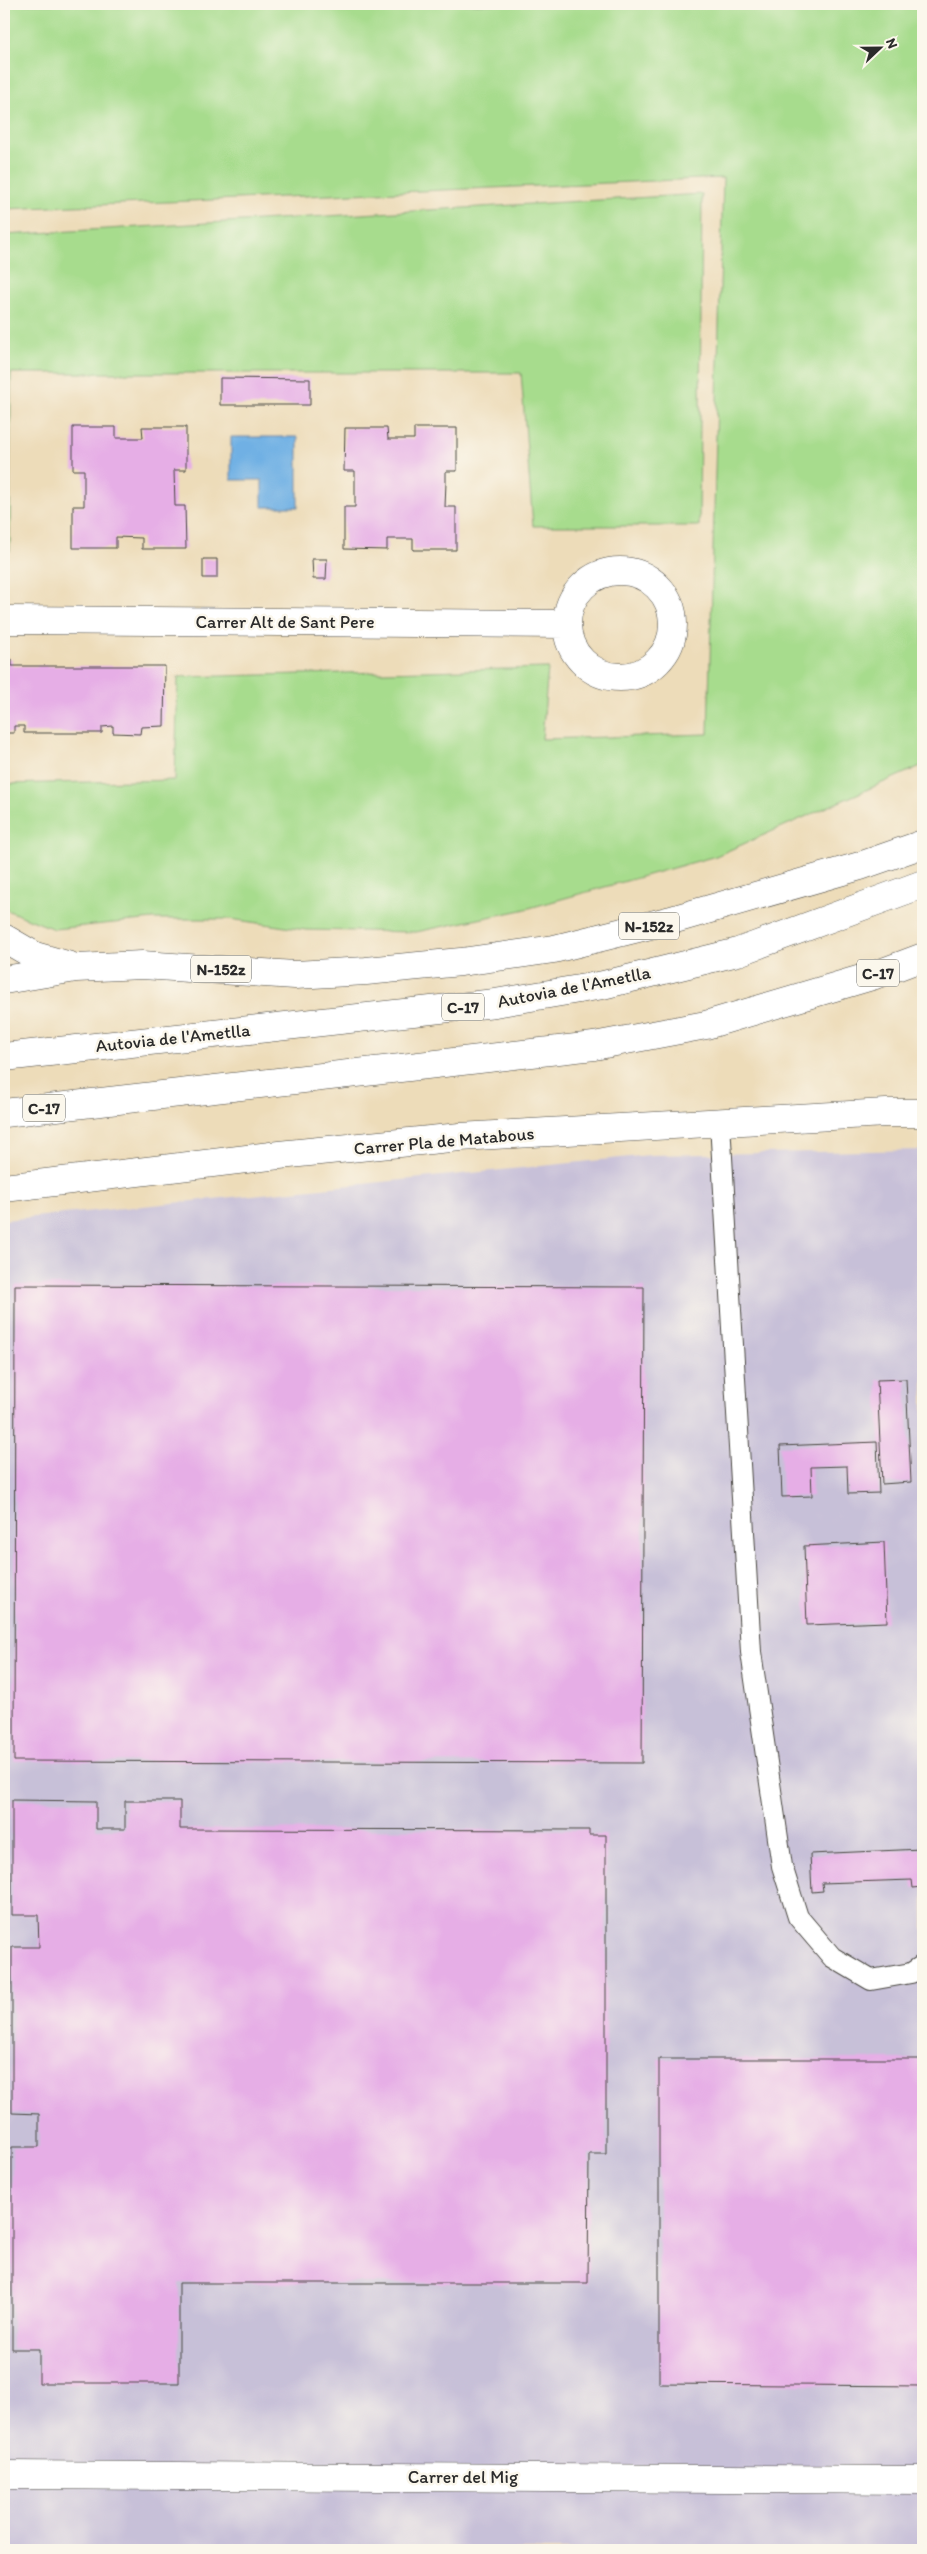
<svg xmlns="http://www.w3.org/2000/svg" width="927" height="2554" viewBox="0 0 927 2554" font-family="Itim,sans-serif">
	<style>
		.industrial { fill: #c7c0d8 }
		.green { fill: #a7dc8d; stroke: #69845c }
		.water { fill: #70b0e4; stroke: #4e6e88 }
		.building { fill: #e6aee6 }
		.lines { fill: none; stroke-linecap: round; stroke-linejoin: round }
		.lane-casing { stroke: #484640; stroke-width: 22 }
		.street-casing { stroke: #484640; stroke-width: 29 }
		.secondary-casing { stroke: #484640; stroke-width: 29 }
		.highway-casing { stroke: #484640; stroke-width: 29 }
		.lane { stroke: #fff; stroke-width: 20 }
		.street { stroke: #fff; stroke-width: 28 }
		.secondary { stroke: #fff; stroke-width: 28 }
		.highway { stroke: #fff; stroke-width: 28 }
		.labels { text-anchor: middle; stroke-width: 5; stroke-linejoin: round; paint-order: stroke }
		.shield { fill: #fbf7ec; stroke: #696865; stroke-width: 1 }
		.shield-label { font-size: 16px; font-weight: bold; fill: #2b2b2b }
		.street-label { font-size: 18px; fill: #2b2b2b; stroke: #fbf7ec }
	</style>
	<rect width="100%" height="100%" fill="#fbf7ec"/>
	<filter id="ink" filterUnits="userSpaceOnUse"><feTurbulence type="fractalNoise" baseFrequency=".02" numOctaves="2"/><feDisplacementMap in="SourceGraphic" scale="10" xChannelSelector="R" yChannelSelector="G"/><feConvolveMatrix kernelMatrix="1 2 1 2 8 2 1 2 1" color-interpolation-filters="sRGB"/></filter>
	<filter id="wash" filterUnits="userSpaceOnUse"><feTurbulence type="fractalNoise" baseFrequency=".0096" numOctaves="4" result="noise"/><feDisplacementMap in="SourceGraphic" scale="20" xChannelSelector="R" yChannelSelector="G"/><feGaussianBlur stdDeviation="1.12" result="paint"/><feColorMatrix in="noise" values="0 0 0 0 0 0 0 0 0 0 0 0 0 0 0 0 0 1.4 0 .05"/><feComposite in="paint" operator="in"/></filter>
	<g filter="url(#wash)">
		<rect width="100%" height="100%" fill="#eddcb9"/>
		<path class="industrial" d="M923,1150V2550H4V1220L650,1155Z"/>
		<path class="green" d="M4,4H923V765L716,856L522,910L416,932L306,930L230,919H153L54,929L4,909V784L175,780L178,677L548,668L542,739L708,734L723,178L4,209Z
			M702,194L699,526H533L521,373H11L10,551L4,550V235Z"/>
		<path class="water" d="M231,437H298V507H262V480H231Z"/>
		<g id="blocks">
			<path class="building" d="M220,378L310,379V405H220Z
				M73,427H116V438H143L142,427H186V470H174L175,506H185L186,549H142V538L116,537V548H73V506H84V470H73Z
				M345,428H387L388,439H414V428H457V471H446V482L445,507H456V550H413V539H387V550L344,549V507H355V471H344Z
				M203,559H217V578H203Z
				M312,559H327L326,579H313Z
				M4,659H12V666H165L164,726L141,727L140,734L113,733V726L102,727V733H24V726H14V733H4Z
				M15,1285L644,1287L642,1763L14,1761Z
				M906,1379L911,1482L882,1484L877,1380Z
				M877,1442L879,1493L848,1494L847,1466L811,1467L812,1496L782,1497L780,1446Z
				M884,1542L887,1622L807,1625L804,1546Z
				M12,1800L96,1801V1829H125V1801H180V1829L589,1830V1835H606V2154H589L588,2283H179V2383H39V2349H12V2147H39V2114L12,2113V1947H39L38,1915H12Z
				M922,1849L923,1887L913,1888L912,1880L822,1883L823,1891L812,1892L810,1854Z
				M659,2059H923V2386L659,2384Z"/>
		</g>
	</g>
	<g filter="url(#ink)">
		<use href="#blocks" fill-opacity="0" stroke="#484640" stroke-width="1"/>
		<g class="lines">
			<defs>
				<path id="lane" d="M720,1123L751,1652L782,1866L798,1917L832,1957L871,1980L911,1973L923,1965"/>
				<path id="street" d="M567 624a53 53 0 1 1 106 0a53 53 0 1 1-106 0Z
					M4,620L567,624
					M4,2475L923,2480"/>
				<path id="secondary" d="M4,1188L279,1155L460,1137L886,1113H923"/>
				<path id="highway" d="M4,938L35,956L70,966
					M4,980L76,968L142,965L295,975L366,971L461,962L554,949L675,919L860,866L923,844
					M4,1057L495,1003L603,985L738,952L923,884
					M4,1113L594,1046L706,1025L875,975L923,957"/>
			</defs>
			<use href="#lane" class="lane-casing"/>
			<use href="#street" class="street-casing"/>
			<use href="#secondary" class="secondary-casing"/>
			<use href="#highway" class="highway-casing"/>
			<use href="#lane" class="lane"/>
			<use href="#street" class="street"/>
			<use href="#secondary" class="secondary"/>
			<use href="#highway" class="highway"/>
		</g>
	</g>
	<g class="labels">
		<g class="shield">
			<rect x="619" y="912.5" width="60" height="27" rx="4"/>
			<rect x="191" y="955.5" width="60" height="27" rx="4"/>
			<rect x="857" y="959.5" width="42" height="27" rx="4"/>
			<rect x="442" y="993.5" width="42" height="27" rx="4"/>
			<rect x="23" y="1094.5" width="42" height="27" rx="4"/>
		</g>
		<g class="shield-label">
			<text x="649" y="932">N-152z</text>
			<text x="221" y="975">N-152z</text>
			<text x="878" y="979">C-17</text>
			<text x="463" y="1013">C-17</text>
			<text x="44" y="1114">C-17</text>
		</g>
		<g class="street-label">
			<text x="285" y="628">Carrer Alt de Sant Pere</text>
			<text transform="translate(574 987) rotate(-11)" y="6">Autovia de l'Ametlla</text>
			<text transform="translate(173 1038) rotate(-6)" y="6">Autovia de l'Ametlla</text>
			<text transform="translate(444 1141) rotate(-5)" y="6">Carrer Pla de Matabous</text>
			<text x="463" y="2483">Carrer del Mig</text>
		</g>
	</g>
	<rect width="927" height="2554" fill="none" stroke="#fbf7ec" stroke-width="20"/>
	<g transform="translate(880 48) rotate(68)" stroke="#fbf7ec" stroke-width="4" paint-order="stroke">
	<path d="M0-4L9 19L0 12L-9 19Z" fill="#2b2b2b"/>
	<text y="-8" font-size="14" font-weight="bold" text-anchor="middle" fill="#2b2b2b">N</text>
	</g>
</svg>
